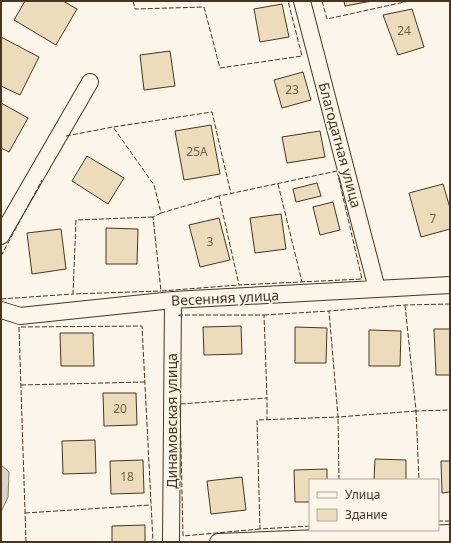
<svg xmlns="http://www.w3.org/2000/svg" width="451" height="543" viewBox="0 0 451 543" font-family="'Noto Sans',sans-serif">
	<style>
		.water { fill: #dcd4c6; stroke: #887966 }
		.building { fill: #ecdcbc; stroke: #4a3520 }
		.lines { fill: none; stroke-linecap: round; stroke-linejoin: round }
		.minor-casing { stroke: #4a3520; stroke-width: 18 }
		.minor { stroke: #fbf6e9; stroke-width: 16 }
		.fence { stroke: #4a3520; stroke-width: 1; stroke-dasharray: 5 2; stroke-linecap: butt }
		.labels { text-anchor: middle; stroke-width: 3; stroke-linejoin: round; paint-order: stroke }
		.number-label { font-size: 12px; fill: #725f47 }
		.street-label { font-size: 14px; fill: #4a3520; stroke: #fbf6e9 }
	</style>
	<rect width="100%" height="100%" fill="#fbf6e9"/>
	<path class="water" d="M1,465L9,472L8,497L1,512Z"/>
	<path class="building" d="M25,1H63L77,9L56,45L14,20Z
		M344,1H372L345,6Z
		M282,4L289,37L260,42L254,9Z
		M412,9L424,47L398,55L383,15Z
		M1,37L39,57L20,95L1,86Z
		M170,51L175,86L144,90L140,55Z
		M303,72L311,100L282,108L274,80Z
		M1,103L28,118L9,152L1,148Z
		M211,125L220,174L184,180L175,131Z
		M320,131L325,157L287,163L282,137Z
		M87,156L124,178L108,204L72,181Z
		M317,183L321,196L296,202L293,189Z
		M443,184L450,208V229L421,237L409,193Z
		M333,202L340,230L320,235L313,207Z
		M281,214L286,249L255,253L250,218Z
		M219,218L230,260L200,267L189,225Z
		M106,228L138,229L137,264H106Z
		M61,229L66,269L32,274L27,233Z
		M241,326L242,354L204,355L203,327Z
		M295,327L327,328L326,363H295Z
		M434,329H450V375H436Z
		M369,330L401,331L400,366H369Z
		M60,333H93L94,366H61Z
		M103,393H136L137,425L104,426Z
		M95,440L96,473L63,474L62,441Z
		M375,459L406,460V480H374Z
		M143,460L144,493L111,494L110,461Z
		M441,461H450V492L442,493Z
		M327,469V480H310V502H295L294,470Z
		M242,477L246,510L211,514L207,481Z
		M145,525V542H112V526Z"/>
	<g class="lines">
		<defs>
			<path id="minor" d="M302,1L377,289
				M1,236L90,82
				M1,310L20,316L173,300L450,285
				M171,542L173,300
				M218,542L450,533"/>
		</defs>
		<use href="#minor" class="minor-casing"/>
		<use href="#minor" class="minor"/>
		<path class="fence" d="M133,1L135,9L204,7L220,68L302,56L288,1
			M322,1L327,19L409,1
			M66,136L113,127
			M337,171L362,279L239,285L219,196Z
			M278,184L302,282
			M219,196L161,213L154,185L113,127L212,112L231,194
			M161,213L153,217L161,291L239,285
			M153,217L76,220L73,294L161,291
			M1,256L42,180
			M1,299L73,294
			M405,305L416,411L450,410
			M264,315L329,311
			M179,316V315H264L267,398
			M21,385L145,382
			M415,411H416L419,480
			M416,411L338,417L329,311L405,305L450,304
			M339,480L338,417H339
			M25,513L151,505
			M438,521H450
			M310,526L260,529L257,420L338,417
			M260,529L183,536L180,404L267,398V420
			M26,542L19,327L142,326L153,542"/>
	</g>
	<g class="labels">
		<g class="number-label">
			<text x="404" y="35">24</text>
			<text x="292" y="94">23</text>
			<text x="197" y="156">25А</text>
			<text x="433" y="223">7</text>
			<text x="210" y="246">3</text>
			<text x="120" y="413">20</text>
			<text x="127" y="481">18</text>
		</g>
		<g class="street-label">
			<text transform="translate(340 145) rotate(75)" y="5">Благодатная улица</text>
			<text transform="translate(225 298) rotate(-3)" y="5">Весенняя улица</text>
			<text transform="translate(172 421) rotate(-90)" y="5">Динамовская улица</text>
		</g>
	</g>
	<rect width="451" height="543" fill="none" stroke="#4a3520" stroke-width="4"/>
	<rect x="309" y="479" width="130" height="52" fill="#fbf6e9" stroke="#b4a999"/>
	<rect x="317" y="492" width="20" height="6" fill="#fbf6e9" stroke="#b4a999"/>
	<text x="345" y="499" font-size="12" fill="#4a3520">Улица</text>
	<rect x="317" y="509" width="20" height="12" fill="#ecdcbc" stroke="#b4a999"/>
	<text x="345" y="519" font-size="12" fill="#4a3520">Здание</text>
</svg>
